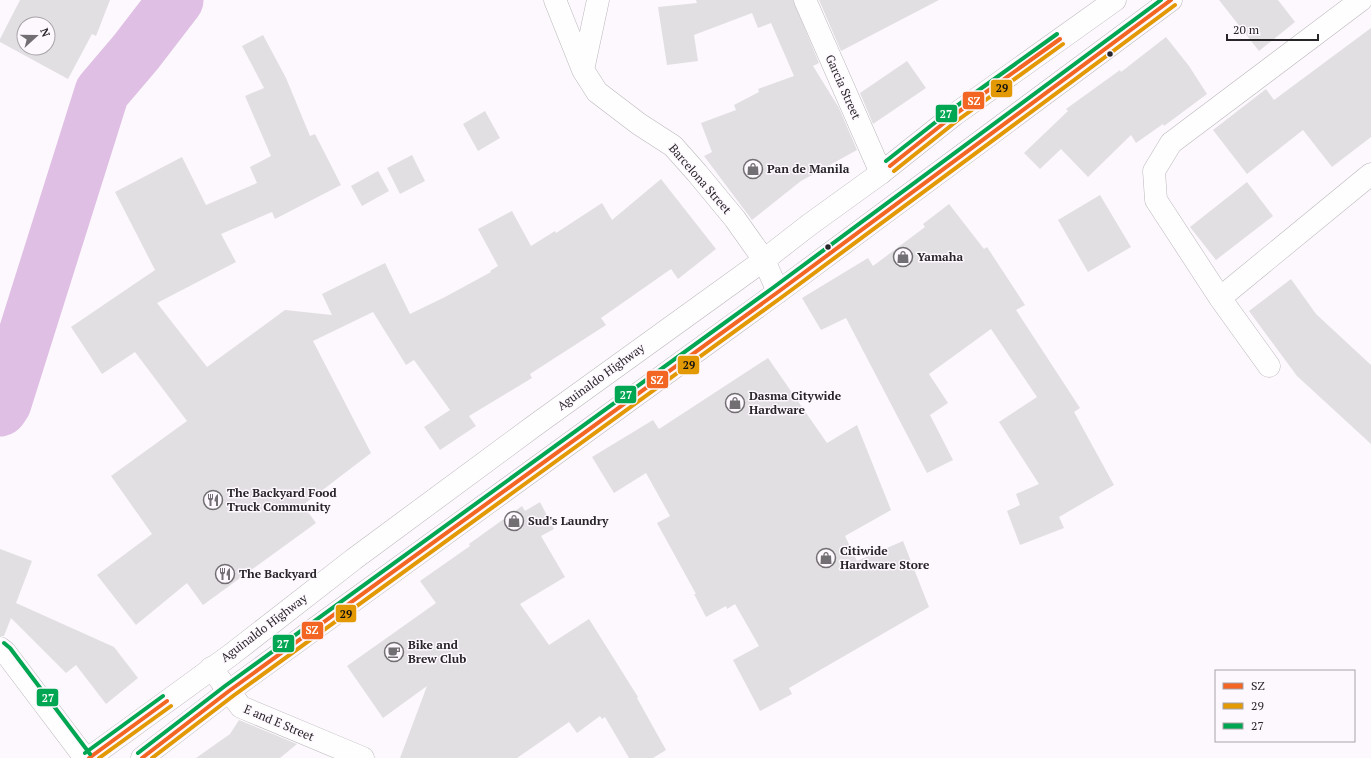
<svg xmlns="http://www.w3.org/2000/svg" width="1371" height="758" viewBox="0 0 1371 758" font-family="'PT Serif',serif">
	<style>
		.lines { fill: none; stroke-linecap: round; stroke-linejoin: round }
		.river { stroke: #e0bfe4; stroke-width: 55 }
		.building { fill: #e2dfe3; fill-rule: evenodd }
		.minor-casing { stroke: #bbb8bb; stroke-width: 23 }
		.tertiary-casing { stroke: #bbb8bb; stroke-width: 23 }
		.trunk-casing { stroke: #bbb8bb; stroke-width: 23 }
		.minor { stroke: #fffeff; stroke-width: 22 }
		.tertiary { stroke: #fffeff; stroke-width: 22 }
		.trunk { stroke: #fffeff; stroke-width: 22 }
		.bus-1-casing { stroke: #fdf7fe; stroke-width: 7 }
		.bus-2-casing { stroke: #fdf7fe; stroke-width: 7 }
		.bus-3-casing { stroke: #fdf7fe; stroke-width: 7 }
		.bus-1 { stroke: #f26522; stroke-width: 4 }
		.bus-2 { stroke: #e29904; stroke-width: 4 }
		.bus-3 { stroke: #00a651; stroke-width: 4 }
		.bus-dot { fill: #272527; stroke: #fdf7fe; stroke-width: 1.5 }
		.labels { text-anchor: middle; stroke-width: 3; stroke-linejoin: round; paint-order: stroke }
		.street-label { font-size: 12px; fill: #272527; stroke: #fdf7fe }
		.poi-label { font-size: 12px; font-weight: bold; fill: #272527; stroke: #fdf7fe; text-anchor: start }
		.line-badge { stroke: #fdf7fe; stroke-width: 1.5 }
		.badge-label { font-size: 11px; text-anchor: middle; font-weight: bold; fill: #fff }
		.pale-badge-label { font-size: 11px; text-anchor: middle; font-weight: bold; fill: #111 }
	</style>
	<rect width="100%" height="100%" fill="#fcf8fd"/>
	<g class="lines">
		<path class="river" d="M0,409L4,403L102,92L136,52L176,0"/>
	</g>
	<path class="building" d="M20,0H110L96,36L92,34L68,79L0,42V39ZM24,24H48V48H24Z
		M696,0H793L819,63L813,66L839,108L857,150L801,181L752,220L704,156L712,152L701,123L736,110L734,105L759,92L758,89L794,76L771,23L758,28L752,13L694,35L698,61L667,65L658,7L697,3Z
		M819,0H939L841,51Z
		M1219,0H1278L1295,22L1259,51Z
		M1371,28V137L1332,167L1303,130L1247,174L1213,130L1266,89L1274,100Z
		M263,35L286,78L310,136L315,134L341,185L275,219L272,212L221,234L236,262L157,303L207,367L285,310L332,315L322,294L385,263L410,314L445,297L491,272L490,271L498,266L478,229L512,211L531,246L555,231L556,233L602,203L612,220L661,179L716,249L678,279L671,269L601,318L606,325L530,374L532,378L469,416L476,426L440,450L424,427L450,410L414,360L406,365L373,312L313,341L371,453L303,505L316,523L203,605L187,583L136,625L97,575L152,534L111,476L187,421L135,352L102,374L71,327L155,270L115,192L182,157L206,205L257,183L250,167L271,156L245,96L264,88L242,46Z
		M1166,37L1189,66L1207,94L1164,126L1163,124L1136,143L1131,135L1088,177L1061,149L1040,169L1024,153L1068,111L1066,109L1120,70L1121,72Z
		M907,61L926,88L873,124L860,93Z
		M485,111L500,138L478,151L463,124Z
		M412,155L425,181L400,194L387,168Z
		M378,171L389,191L362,206L351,186Z
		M1247,182L1273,216L1216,260L1190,227Z
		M1100,195L1131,247L1088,272L1058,220Z
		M949,204L984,249L987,247L1025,305L1016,310L1080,408L1074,412L1114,485L1059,517L1064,528L1020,545L1007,511L1020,505L1016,494L1039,484L999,422L1037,397L991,329L929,374L948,403L930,415L953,460L927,473L846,318L821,330L802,298L868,258L873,266L925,227L923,224Z
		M1291,279L1316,314L1371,365V444L1297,376L1249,311Z
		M768,358L827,443L857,425L891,510L845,536L857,561L903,541L929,607L789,688L792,694L760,711L733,660L759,646L735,604L727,609L726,606L706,617L694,594H696L657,523L670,516L646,473L614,493L592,457L653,420L659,429Z
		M540,502L554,529L541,536L565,577L520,604L549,645L589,619L638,697L637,698L666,750L653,758H629L605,717L602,719L600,716L577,733L569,722L517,758H400L427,686L383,718L347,666L436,603L420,581L470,546L469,544L522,506L525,511Z
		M0,549L32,561L16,603L114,647L138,678L106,704L76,665L66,673L11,618L4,636H0Z
		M239,720L297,744L280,758H196L230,734Z"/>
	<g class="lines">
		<defs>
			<path id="minor" d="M555,0L583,70L597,92L639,124L673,146L697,173L735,219L764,260L778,292
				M805,0L881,173
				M583,70L598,0
				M1220,298L1371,174
				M1269,366L1220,298L1156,200L1154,171L1171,143L1361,0
				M211,668L241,707L363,758"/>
			<path id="tertiary" d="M0,648L5,652L85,758"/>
			<path id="trunk" d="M89,758L232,654L354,559L534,426L764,260L809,225L881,173L954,115L1115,0
				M142,758L229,691L778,292L1171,0"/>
		</defs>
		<use href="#minor" class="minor-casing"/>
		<use href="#tertiary" class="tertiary-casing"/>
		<use href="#trunk" class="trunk-casing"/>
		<use href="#minor" class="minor"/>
		<use href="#tertiary" class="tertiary"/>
		<use href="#trunk" class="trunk"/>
		<defs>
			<path id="bus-1" d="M890,166L954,115L1060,39
				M89,758L167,701
				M142,758L229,691L778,292L1171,0"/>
			<path id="bus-2" d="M894,171L958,120L1063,44
				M99,758L171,706
				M152,758L233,696L782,297L1175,5"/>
			<path id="bus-3" d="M886,161L951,110L1057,34
				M4,643L10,648L90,754
				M85,753L163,696
				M138,753L225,686L774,287L1161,0"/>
		</defs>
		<use href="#bus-1" class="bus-1-casing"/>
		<use href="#bus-2" class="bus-2-casing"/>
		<use href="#bus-3" class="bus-3-casing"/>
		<use href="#bus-1" class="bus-1"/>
		<use href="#bus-2" class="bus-2"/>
		<use href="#bus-3" class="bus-3"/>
	</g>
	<defs>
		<symbol id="shop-ring" viewBox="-11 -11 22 22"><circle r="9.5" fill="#fdf7fe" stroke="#726f72" stroke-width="1.5"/><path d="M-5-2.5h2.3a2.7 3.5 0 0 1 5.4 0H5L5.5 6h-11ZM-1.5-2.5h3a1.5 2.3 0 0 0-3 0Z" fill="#726f72"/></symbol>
		<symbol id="restaurant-ring" viewBox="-11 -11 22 22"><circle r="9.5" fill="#fdf7fe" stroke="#726f72" stroke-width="1.5"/><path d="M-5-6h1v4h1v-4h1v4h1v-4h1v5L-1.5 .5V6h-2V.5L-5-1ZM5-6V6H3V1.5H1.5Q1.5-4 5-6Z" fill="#726f72"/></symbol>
		<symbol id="cafe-ring" viewBox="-11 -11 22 22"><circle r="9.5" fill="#fdf7fe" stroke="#726f72" stroke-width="1.5"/><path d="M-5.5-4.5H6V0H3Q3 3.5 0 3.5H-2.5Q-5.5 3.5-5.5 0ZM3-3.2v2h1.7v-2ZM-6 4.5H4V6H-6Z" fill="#726f72"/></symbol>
	</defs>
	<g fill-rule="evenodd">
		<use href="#shop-ring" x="742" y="158" width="22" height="22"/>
		<use href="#shop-ring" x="892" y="246" width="22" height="22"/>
		<use href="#shop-ring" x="724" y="392" width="22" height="22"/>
		<use href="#restaurant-ring" x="202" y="489" width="22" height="22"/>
		<use href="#shop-ring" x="503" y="510" width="22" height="22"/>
		<use href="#shop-ring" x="815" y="547" width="22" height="22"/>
		<use href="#restaurant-ring" x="214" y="563" width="22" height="22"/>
		<use href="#cafe-ring" x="383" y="641" width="22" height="22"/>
	</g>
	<g class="bus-dot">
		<circle cx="1110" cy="54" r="3.5"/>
		<circle cx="828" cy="247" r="3.5"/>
	</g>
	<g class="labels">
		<g class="street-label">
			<text transform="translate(843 87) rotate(66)" y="4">Garcia Street</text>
			<text transform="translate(700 179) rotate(49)" y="4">Barcelona Street</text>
			<text transform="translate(601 377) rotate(-36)" y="4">Aguinaldo Highway</text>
			<text transform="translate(264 628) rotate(-37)" y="4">Aguinaldo Highway</text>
			<text transform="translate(279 723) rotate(23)" y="4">E and E Street</text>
		</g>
		<g class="poi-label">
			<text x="767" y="173">Pan de Manila</text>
			<text x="917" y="261">Yamaha</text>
			<text x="749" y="400">Dasma Citywide<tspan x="749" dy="14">Hardware</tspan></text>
			<text x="227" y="497">The Backyard Food<tspan x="227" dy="14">Truck Community</tspan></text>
			<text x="528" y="525">Sud's Laundry</text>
			<text x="840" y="555">Citiwide<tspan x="840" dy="14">Hardware Store</tspan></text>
			<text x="239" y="578">The Backyard</text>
			<text x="408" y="649">Bike and<tspan x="408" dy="14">Brew Club</tspan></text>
		</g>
	</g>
	<g class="line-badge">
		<rect x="990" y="79" width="23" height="19" rx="4" fill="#e29904"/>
		<rect x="962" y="91" width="23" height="19" rx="4" fill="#f26522"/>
		<rect x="935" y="104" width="23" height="19" rx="4" fill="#00a651"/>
		<rect x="677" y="355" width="23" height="20" rx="4" fill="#e29904"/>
		<rect x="646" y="370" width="23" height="19" rx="4" fill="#f26522"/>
		<rect x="614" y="385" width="23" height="19" rx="4" fill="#00a651"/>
		<rect x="335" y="604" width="22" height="19" rx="4" fill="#e29904"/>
		<rect x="301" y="621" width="23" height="19" rx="4" fill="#f26522"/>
		<rect x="272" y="634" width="23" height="19" rx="4" fill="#00a651"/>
		<rect x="36" y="688" width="23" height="19" rx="4" fill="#00a651"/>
	</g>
	<g class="badge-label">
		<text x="974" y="105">SZ</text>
		<text x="946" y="118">27</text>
		<text x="657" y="384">SZ</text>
		<text x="626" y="399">27</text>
		<text x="312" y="634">SZ</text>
		<text x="283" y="648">27</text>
		<text x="48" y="702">27</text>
	</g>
	<g class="pale-badge-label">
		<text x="1002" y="92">29</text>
		<text x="689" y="369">29</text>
		<text x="346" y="618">29</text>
	</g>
	<rect x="1215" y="670" width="140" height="72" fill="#fdf7fe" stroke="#a7a3a8"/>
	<rect x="1223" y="683" width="20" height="6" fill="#f26522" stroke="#a7a3a8"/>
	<text x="1251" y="690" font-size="12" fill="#272527">SZ</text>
	<rect x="1223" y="703" width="20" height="6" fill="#e29904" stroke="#a7a3a8"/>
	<text x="1251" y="710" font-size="12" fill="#272527">29</text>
	<rect x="1223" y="723" width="20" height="6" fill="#00a651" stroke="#a7a3a8"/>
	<text x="1251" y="730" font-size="12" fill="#272527">27</text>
	<g transform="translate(36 36) rotate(69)"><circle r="19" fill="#fdf7fe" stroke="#a7a3a8"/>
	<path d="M0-3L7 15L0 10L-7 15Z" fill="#726f72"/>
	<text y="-6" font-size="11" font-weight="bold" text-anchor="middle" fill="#272527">N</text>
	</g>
	<path d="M1227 34v6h91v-6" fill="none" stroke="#272527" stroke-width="2"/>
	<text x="1233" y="34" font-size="12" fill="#272527" stroke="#fdf7fe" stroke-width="3" paint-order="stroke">20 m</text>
</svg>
